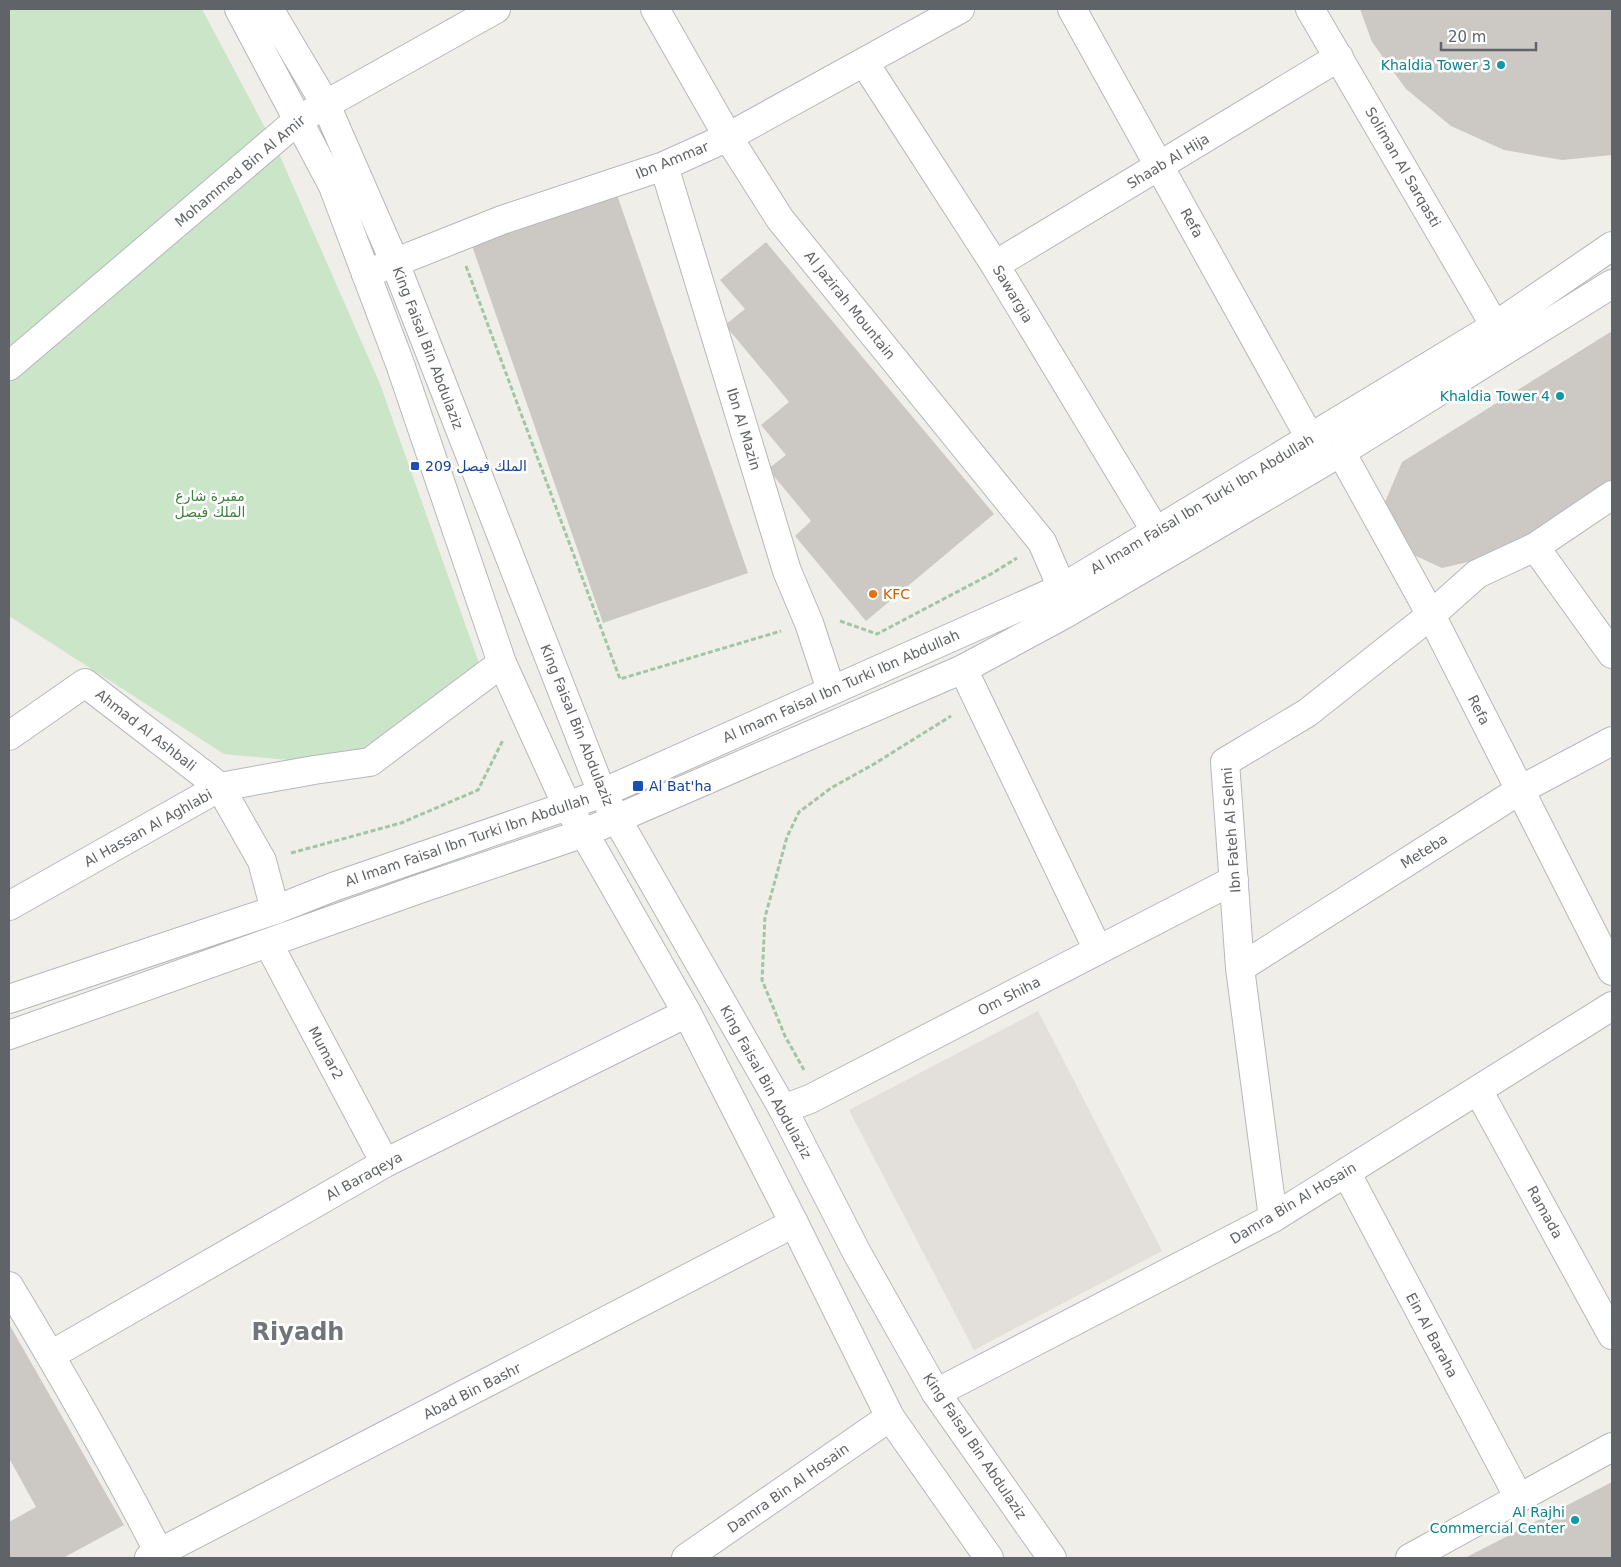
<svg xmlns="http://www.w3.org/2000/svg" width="1621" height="1567" viewBox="0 0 1621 1567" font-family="'DejaVu Sans','Noto Sans Arabic',sans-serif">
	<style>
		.education { fill: #e3dfda }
		.green { fill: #cae5c8 }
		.building { fill: #ccc9c5 }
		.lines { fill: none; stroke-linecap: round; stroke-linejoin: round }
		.minor-casing { stroke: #b5b8bb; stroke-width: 30 }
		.tertiary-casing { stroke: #b5b8bb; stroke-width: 30 }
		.secondary-casing { stroke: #b4b7bb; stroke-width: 30 }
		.path { stroke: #a1c5a8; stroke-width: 3; stroke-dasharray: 5 2.5; stroke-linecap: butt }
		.minor { stroke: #fff; stroke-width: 28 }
		.tertiary { stroke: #fff; stroke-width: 28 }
		.secondary { stroke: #fff; stroke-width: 28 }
		.culture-dot { fill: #0f9aa8; stroke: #fff; stroke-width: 2 }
		.transit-dot { fill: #1a4fb4; stroke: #fff; stroke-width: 2 }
		.food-dot { fill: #e8710a; stroke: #fff; stroke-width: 2 }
		.labels { text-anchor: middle; stroke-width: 5; stroke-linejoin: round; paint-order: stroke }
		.culture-label { font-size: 14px; fill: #0d838f; stroke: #fff; text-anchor: end }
		.street-label { font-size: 14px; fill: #606367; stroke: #fff }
		.transit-label { font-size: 14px; fill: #164399; stroke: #fff; text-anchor: start }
		.park-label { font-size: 14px; fill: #40803e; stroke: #fff }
		.food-label { font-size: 14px; fill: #c56008; stroke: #fff; text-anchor: start }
		.town-label { font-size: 24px; font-weight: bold; fill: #717579; stroke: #fff }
	</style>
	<rect width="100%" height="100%" fill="#f0eee8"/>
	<path class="education" d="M1038,1011L1162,1251L974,1350L849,1110Z"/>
	<path class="green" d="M9,9H202L280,156L380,384L485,680L352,766L224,754L9,616Z"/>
	<path class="building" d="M1360,9H1612V155L1562,160L1504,150L1451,126L1406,89L1372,42Z
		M615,189L748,573L603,623L470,240Z
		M766,242L994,514L866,621L795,536L811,521L768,469L786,455L761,425L789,402L725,325L745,309L720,280Z
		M1612,331V483L1494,556L1442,568L1405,551L1382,509L1402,462Z
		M9,1324L124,1525L63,1558H9V1522L36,1507L9,1458Z
		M1612,1482V1558H1465Z"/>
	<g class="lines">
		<defs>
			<path id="minor" d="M655,9L728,137L780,219L1042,542L1062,588
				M1072,9L1310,438
				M1310,9L1495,326
				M864,62L995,265L1155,530
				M664,166L787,571L809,623L831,690
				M995,265L1339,57
				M366,274L502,220L664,166L728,137L960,9
				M9,366L298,120L496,9
				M1341,452L1431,615L1612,971
				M1535,547L1612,654
				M963,669L1098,950
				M9,736L85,683L220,787L262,861L275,910
				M9,906L220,787L314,770L370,762L502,663
				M268,943L385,1163
				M1240,968L1520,790L1612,741
				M1478,1090L1612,1335
				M783,1109L810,1099L1234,880
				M1346,1172L1519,1498
				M1273,1218L1240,968L1225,762L1307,713L1431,615L1477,574L1535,547L1612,495
				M9,1286C62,1374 113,1462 159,1553
				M51,1355L385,1163L687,1013
				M936,1393L1273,1218L1612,1006
				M149,1558L794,1223
				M686,1558L890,1417
				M1410,1558L1612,1447"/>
			<path id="tertiary" d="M239,9L333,186L400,364L502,663L567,806L584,833L687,1013L794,1223L890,1417L989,1558
				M269,9L326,105L395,263L602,793L783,1109L857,1253L936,1393L1052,1558"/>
			<path id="secondary" d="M9,999L275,910L333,887L567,806L602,793L1062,588L1495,326L1612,246
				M9,1035L422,888L584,833L963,669L1065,614L1341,452L1612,284"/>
		</defs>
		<use href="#minor" class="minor-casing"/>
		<use href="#tertiary" class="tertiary-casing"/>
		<use href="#secondary" class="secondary-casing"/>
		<path class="path" d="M466,266L620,679L781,631
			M840,621L877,634L991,574L1017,558
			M291,853L401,823L478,790L503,740
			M804,1070L785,1036L762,980L765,917L787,837L799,812L831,788L874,764L951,716"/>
		<use href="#minor" class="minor"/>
		<use href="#tertiary" class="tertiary"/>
		<use href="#secondary" class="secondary"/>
	</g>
	<g class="culture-dot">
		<circle cx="1501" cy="65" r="5"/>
		<circle cx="1560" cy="396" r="5"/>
		<circle cx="1575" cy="1520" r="5"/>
	</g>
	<g class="transit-dot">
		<rect x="410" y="461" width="10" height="10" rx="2.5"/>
		<rect x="632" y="780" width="12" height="12" rx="2.5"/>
	</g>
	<circle class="food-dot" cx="873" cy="594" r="5"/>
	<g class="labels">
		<g class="culture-label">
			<text x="1491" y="70">Khaldia Tower 3</text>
			<text x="1550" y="401">Khaldia Tower 4</text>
			<text x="1565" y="1517">Al Rajhi<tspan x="1565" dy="16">Commercial Center</tspan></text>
		</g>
		<g class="street-label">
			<text transform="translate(672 160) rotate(-22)" y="5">Ibn Ammar</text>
			<text transform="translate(1168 161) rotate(-31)" y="5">Shaab Al Hija</text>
			<text transform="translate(1403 167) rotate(60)" y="5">Soliman Al Sarqasti</text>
			<text transform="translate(240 171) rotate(-40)" y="5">Mohammed Bin Al Amir</text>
			<text transform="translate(1192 223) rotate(61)" y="5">Refa</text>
			<text transform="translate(1013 294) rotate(59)" y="5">Sawargia</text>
			<text transform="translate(850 305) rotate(51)" y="5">Al Jazirah Mountain</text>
			<text transform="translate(428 348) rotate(69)" y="5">King Faisal Bin Abdulaziz</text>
			<text transform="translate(744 429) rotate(73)" y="5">Ibn Al Mazin</text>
			<text transform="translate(1202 504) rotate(-31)" y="5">Al Imam Faisal Ibn Turki Ibn Abdullah</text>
			<text transform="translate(841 686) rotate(-24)" y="5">Al Imam Faisal Ibn Turki Ibn Abdullah</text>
			<text transform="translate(1479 710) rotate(63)" y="5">Refa</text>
			<text transform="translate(577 725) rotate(68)" y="5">King Faisal Bin Abdulaziz</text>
			<text transform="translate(146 730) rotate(38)" y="5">Ahmad Al Ashbali</text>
			<text transform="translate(148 828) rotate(-29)" y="5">Al Hassan Al Aghlabi</text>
			<text transform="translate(1231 830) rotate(-94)" y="5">Ibn Fateh Al Selmi</text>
			<text transform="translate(467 840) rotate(-19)" y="5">Al Imam Faisal Ibn Turki Ibn Abdullah</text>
			<text transform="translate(1424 851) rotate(-32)" y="5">Meteba</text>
			<text transform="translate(1009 996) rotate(-27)" y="5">Om Shiha</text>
			<text transform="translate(326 1053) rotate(62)" y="5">Mumar2</text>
			<text transform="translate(766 1082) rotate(61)" y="5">King Faisal Bin Abdulaziz</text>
			<text transform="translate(364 1176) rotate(-29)" y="5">Al Baraqeya</text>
			<text transform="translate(1293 1203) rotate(-31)" y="5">Damra Bin Al Hosain</text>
			<text transform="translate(1545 1212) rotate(61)" y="5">Ramada</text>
			<text transform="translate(1432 1335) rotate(62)" y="5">Ein Al Baraha</text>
			<text transform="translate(472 1391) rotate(-27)" y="5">Abad Bin Bashr</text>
			<text transform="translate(975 1446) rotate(56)" y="5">King Faisal Bin Abdulaziz</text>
			<text transform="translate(788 1488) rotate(-35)" y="5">Damra Bin Al Hosain</text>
		</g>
		<g class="transit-label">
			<text x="425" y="471">الملك فيصل 209</text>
			<text x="649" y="791">Al Bat'ha</text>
		</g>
		<g class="park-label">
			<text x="210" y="501">مقبرة شارع<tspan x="210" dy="16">الملك فيصل</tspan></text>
		</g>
		<g class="food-label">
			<text x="883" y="599">KFC</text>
		</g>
		<g class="town-label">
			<text x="298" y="1340">Riyadh</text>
		</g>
	</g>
	<rect width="1621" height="1567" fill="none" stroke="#606367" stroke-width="20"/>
	<path d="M1441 42v8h95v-8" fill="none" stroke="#606367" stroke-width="2.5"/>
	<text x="1448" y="42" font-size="15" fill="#606367" stroke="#ffffff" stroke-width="4" paint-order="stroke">20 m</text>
</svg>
